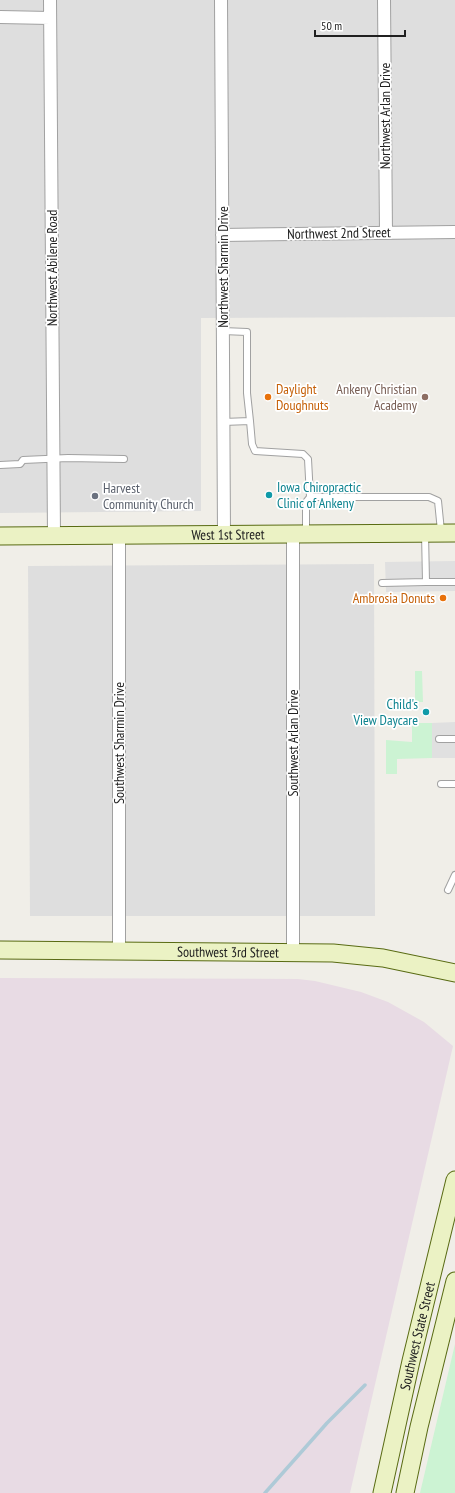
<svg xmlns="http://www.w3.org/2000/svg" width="455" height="1493" viewBox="0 0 455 1493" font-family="'PT Sans Narrow',sans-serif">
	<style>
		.residential { fill: #dedede }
		.industrial { fill: #e8dbe4 }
		.park { fill: #ccf3d3 }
		.parking { fill: #e0e0e0 }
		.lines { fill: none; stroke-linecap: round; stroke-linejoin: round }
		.stream { stroke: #aecad7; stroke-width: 3.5 }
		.lane-casing { stroke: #a1a1a1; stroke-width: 8 }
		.street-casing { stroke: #a1a1a1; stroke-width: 14 }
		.secondary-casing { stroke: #596b13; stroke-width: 19 }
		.lane { stroke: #fff; stroke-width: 6 }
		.street { stroke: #fff; stroke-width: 12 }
		.secondary { stroke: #ebf2c4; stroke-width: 17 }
		.food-dot { fill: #e8710a; stroke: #fff; stroke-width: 1.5 }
		.education-dot { fill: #8d6e63; stroke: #fff; stroke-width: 1.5 }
		.culture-dot { fill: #0f9aa8; stroke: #fff; stroke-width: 1.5 }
		.worship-dot { fill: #6b7280; stroke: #fff; stroke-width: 1.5 }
		.labels { text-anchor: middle; stroke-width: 3.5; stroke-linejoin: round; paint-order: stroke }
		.street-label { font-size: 14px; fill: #202020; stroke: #fff }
		.food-label { font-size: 14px; fill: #c56008; stroke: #fff; text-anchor: start }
		.education-label { font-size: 14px; fill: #785e54; stroke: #fff; text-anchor: end }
		.culture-label { font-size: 14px; fill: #0d838f; stroke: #fff; text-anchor: start }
		.worship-label { font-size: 14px; fill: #5b616d; stroke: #fff; text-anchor: start }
	</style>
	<rect width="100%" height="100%" fill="#f0eee8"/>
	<path class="residential" d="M0,0H455V317L201,318V511L0,513Z
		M374,564L375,916H30L28,566Z"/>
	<path class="industrial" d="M0,978L298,979L315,981L361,992L388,1002L424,1022L453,1046L350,1493H0Z"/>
	<path class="park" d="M415,671H422L423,702H415Z
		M412,723H432V758L397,759V774H386V740L412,742Z
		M455,1344V1493H420Z"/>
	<path class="parking" d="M455,561V591L386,592L385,562Z
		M455,722V758H432V723Z"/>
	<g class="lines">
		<path class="stream" d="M265,1493L327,1423L365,1385"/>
		<defs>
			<path id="lane" d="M223,331L247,332V393L250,421
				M223,422L250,421L252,444L255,451L303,454L308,459L310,497
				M0,465L20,464L23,460L68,458L124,459
				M306,533V502L310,497H429L438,501L441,531
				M425,533L426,582H455
				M382,583L426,582
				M439,739H455
				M441,784H455
				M448,890L455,875"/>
			<path id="street" d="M50,0L54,536
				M221,0L224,534
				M384,0L386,233
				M0,17L50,18
				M222,235L455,232
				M119,535V951
				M293,952V534"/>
			<g id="secondary">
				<path id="s1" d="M0,536L455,533"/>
				<path id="s2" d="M0,950L333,953L383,958L455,973"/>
				<path id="s3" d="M382,1493L411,1361L455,1180"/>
				<path d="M405,1493L419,1427L455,1281"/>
			</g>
		</defs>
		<use href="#lane" class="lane-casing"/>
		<use href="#street" class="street-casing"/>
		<use href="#secondary" class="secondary-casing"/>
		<use href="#lane" class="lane"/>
		<use href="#street" class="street"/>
		<use href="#secondary" class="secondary"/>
	</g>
	<g class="food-dot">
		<circle cx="268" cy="397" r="4"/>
		<circle cx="443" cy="598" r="4"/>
	</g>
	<circle class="education-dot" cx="425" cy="397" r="4"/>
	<g class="culture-dot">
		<circle cx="269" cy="495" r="4"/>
		<circle cx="426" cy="712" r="4"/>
	</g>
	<circle class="worship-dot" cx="95" cy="496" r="4"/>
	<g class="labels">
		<g class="street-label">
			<text transform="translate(385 116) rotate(-90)" y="5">Northwest Arlan Drive</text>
			<text transform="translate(339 233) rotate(-1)" y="5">Northwest 2nd Street</text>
			<text transform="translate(223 267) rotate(-90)" y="5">Northwest Sharmin Drive</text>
			<text transform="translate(52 268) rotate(-90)" y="5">Northwest Abilene Road</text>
			<text dy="5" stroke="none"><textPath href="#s1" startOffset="228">West 1st Street</textPath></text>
			<text transform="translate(119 743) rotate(-90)" y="5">Southwest Sharmin Drive</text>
			<text transform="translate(293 743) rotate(-90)" y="5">Southwest Arlan Drive</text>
			<text dy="5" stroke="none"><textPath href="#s2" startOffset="228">Southwest 3rd Street</textPath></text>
			<text dy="5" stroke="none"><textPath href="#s3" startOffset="161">Southwest State Street</textPath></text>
		</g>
		<g class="food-label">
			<text x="276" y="394">Daylight<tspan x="276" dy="16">Doughnuts</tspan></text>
			<text x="435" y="603" text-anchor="end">Ambrosia Donuts</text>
		</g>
		<g class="education-label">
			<text x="417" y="394">Ankeny Christian<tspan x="417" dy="16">Academy</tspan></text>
		</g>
		<g class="culture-label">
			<text x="277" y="492">Iowa Chiropractic<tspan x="277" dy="16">Clinic of Ankeny</tspan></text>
			<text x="418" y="709" text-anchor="end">Child's<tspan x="418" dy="16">View Daycare</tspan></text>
		</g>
		<g class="worship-label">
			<text x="103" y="493">Harvest<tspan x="103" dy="16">Community Church</tspan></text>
		</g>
	</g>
	<path d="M315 30v6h90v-6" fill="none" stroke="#202020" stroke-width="2"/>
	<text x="321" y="30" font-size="12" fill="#202020" stroke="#ffffff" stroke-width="3" paint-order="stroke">50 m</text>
</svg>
